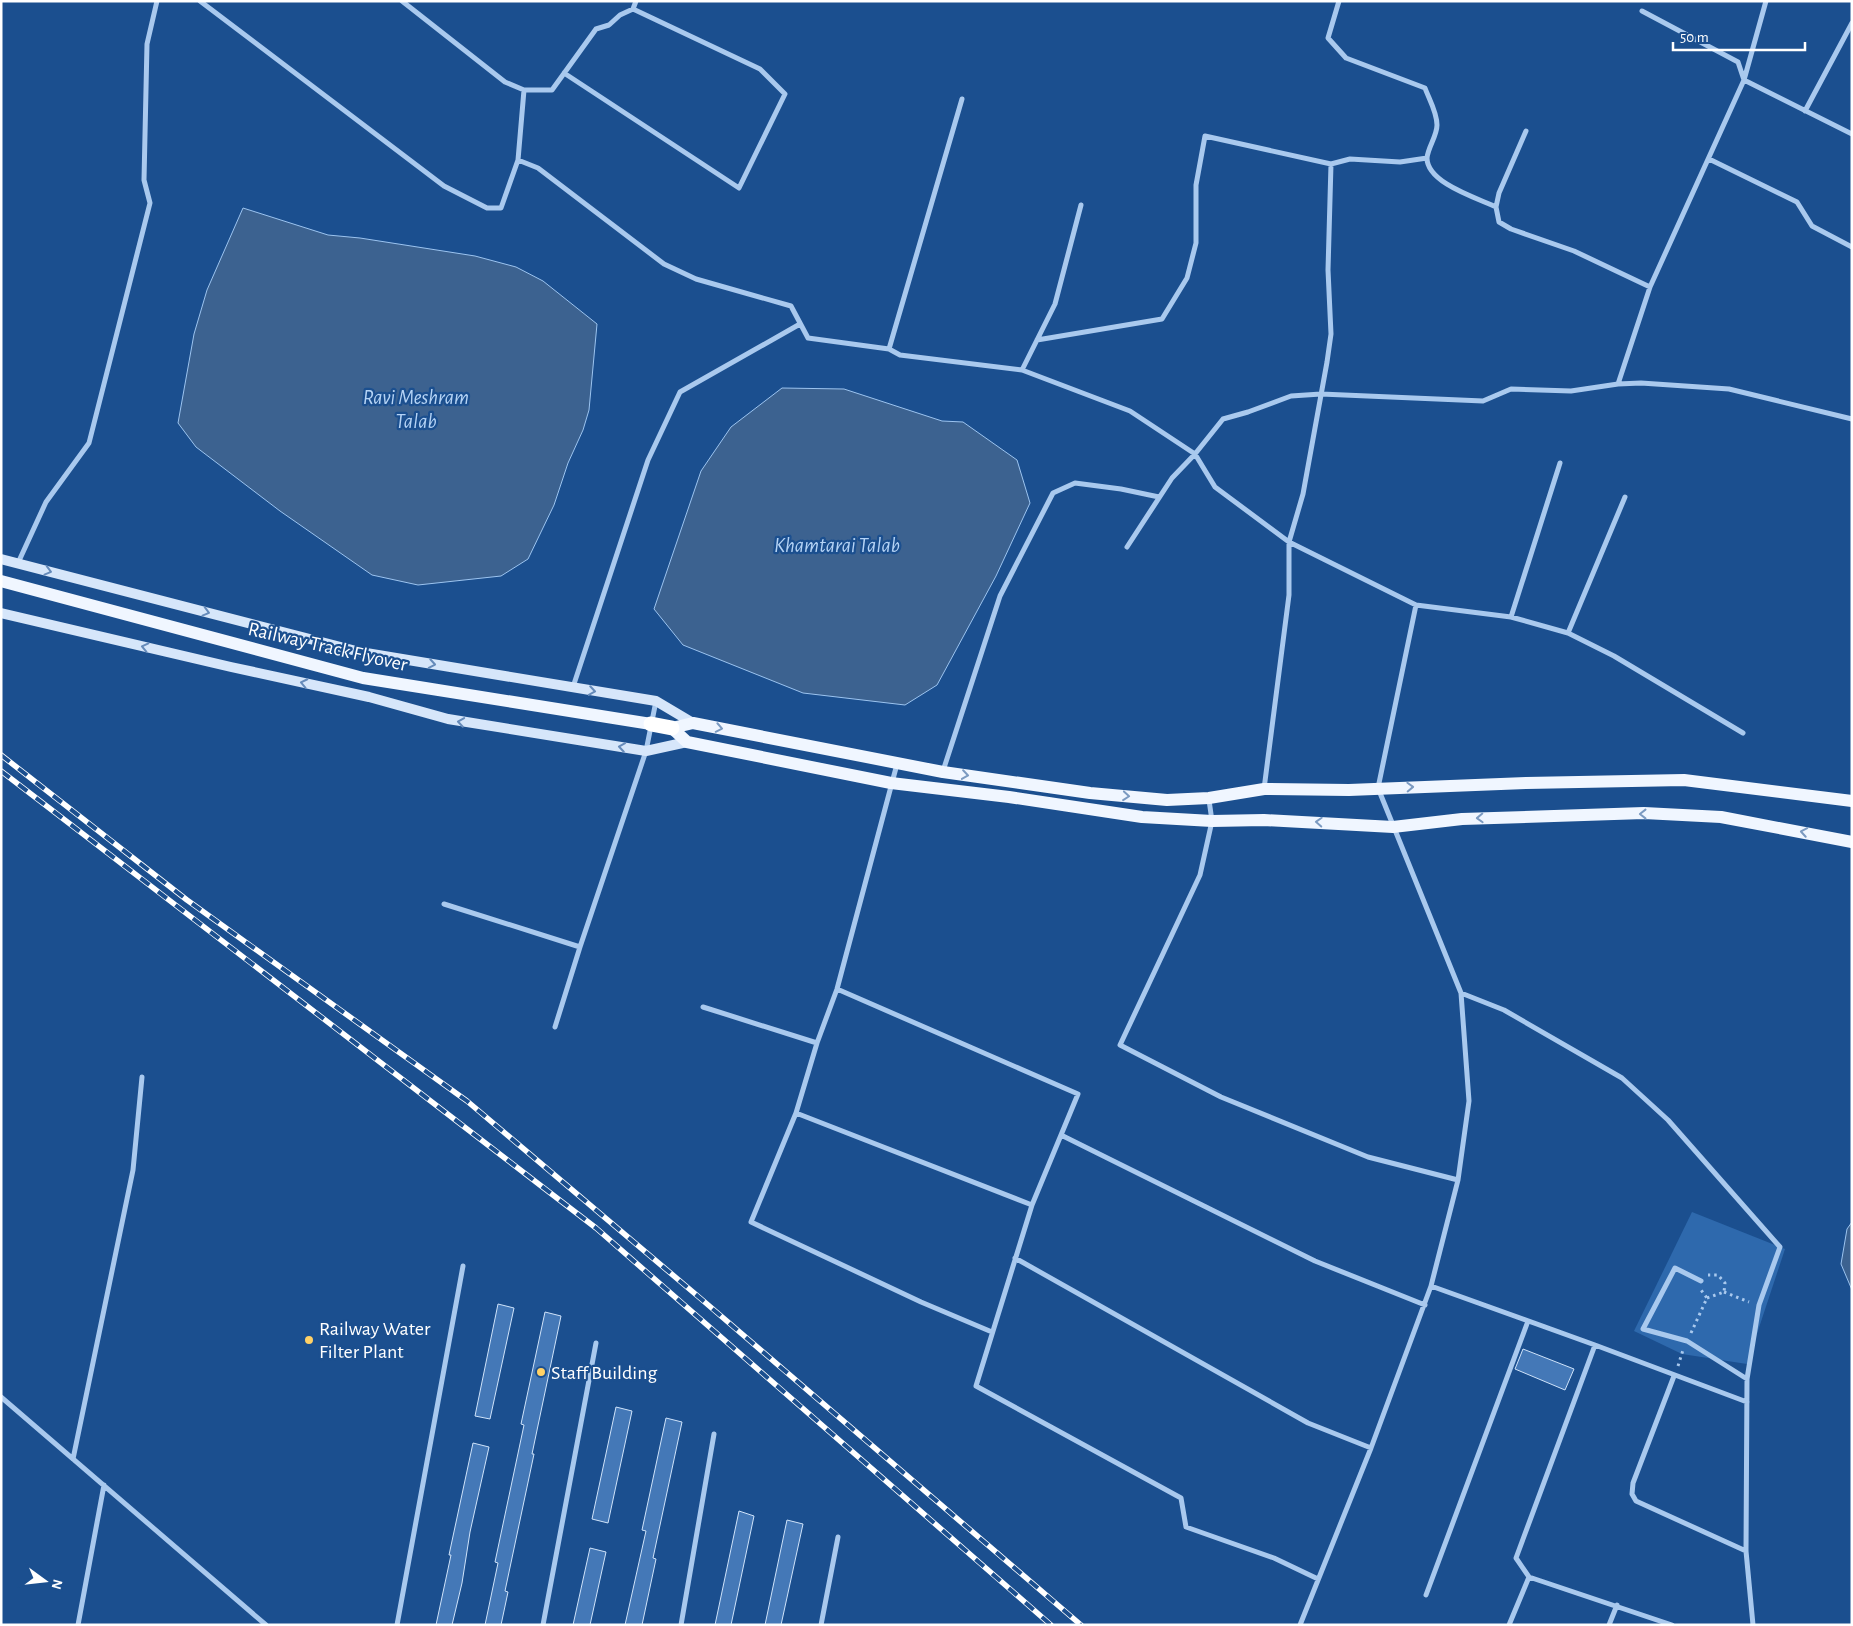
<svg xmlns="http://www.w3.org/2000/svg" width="1853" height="1626" viewBox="0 0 1853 1626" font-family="'Alegreya Sans',sans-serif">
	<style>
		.green { fill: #2e69ad }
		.water { fill: #3c6290; stroke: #9cc4f0 }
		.building { fill: #4478b7; stroke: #cfe3fa }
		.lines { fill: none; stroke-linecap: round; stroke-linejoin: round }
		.path { stroke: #a9c9ee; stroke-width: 3; stroke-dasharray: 2.5 4; stroke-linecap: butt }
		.street { stroke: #a9c9ee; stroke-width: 5 }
		.secondary { stroke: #d6e6fa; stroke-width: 10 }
		.primary { stroke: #f0f6ff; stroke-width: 12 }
		.highway { stroke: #fff; stroke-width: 15 }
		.rail-casing { stroke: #fff; stroke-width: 5.5 }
		.rail { stroke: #1b4f8f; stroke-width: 4; stroke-dasharray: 11; stroke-linecap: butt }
		.oneway { stroke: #668bba }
		.oneway2 { stroke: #7b9ac1 }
		.poi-dot { fill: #ffd166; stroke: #1b4f8f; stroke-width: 2 }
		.labels { text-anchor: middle; stroke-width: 4.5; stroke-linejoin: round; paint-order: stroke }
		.street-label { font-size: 20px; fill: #fff; stroke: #1b4f8f }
		.poi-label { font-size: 20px; fill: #fff; stroke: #1b4f8f; text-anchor: start }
		.water-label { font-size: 21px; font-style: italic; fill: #b5d3f5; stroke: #1b4f8f }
	</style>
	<rect width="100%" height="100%" fill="#1b4f8f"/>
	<path class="green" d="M1692,1212L1785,1249L1747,1364L1682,1354L1634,1331Z"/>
	<path class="water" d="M243,208L328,235L360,238L475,256L516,267L543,281L597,324L589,410L583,430L568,463L554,505L528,559L501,576L418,585L372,575L280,511L196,447L178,423L194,334L207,290Z
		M782,388L844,389L942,421L963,422L1017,460L1030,503L996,576L937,685L905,705L803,693L683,645L654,609L701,471L731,427Z
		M1852,1222V1290L1841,1264L1847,1229Z"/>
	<path class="building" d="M498,1304L514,1308L490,1419L475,1416Z
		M545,1312L561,1316L532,1454H534L505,1591L508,1592L501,1625H485L498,1563L495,1562L524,1425L521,1424Z
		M1523,1349L1574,1369L1565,1390L1515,1369Z
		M616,1407L632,1411L608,1523L592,1519Z
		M666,1418L682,1422L653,1558L656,1559L642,1625H625L646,1531L642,1530Z
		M473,1443L489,1447L470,1532L462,1583L452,1625H436L451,1555H449Z
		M739,1511L754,1516L731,1625H715Z
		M787,1520L803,1524L781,1625H765Z
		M590,1548L606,1552L590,1625H573Z"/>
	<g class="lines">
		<path class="path" d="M1724,1292L1749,1302
			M1707,1298L1724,1292L1725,1283L1718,1275H1708
			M1691,1333L1707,1298L1701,1290
			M1678,1366L1683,1350"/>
		<path class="street" d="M200,1L444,186L487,208H501L518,160L524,90
			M402,1L505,82L524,90H552L596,29L609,25L620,15L633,9L636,1
			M1339,1L1328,38L1346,58L1425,88C1429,99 1437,112 1437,125C1437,136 1428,147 1427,158C1427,183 1477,198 1496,207
			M1642,11L1738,62L1744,80L1852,134
			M564,73L739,188L785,94L760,69L633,9
			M1805,111L1852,23
			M1526,131L1499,193L1496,207L1499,222L1511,229L1574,251L1650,287
			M1709,159L1797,202L1812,226L1852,247
			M518,160L538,168L664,264L696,279L791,306L808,338L889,349L900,355L1022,370
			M1081,205L1055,304L1022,370L1130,411L1195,454L1215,487L1289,542L1416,605L1511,617L1568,633L1614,656L1743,733
			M1037,340L1162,319L1187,278L1196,243V185L1205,136L1331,164L1350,159L1400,162L1427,158
			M889,349L962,99
			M1618,384L1650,287L1744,80L1766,1
			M1127,547L1172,478L1195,454L1223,419L1248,412L1291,396L1321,394L1483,401L1511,389L1571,391L1618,384L1641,383L1729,389L1852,419
			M18,563L46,502L89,443L150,203L144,180L147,44L157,1
			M1511,617L1560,463
			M1568,633L1625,497
			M573,687L648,460L680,392L800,324
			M897,764L837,989L817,1043L796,1113L751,1222L921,1302L992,1332
			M943,771L1000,596L1053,493L1075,483L1121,489L1159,497
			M1264,789L1289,595V542L1303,494L1327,362L1331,334L1328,270L1331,164
			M1209,800L1212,821L1200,875L1120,1045L1221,1097L1368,1157L1458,1180
			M444,904L580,947
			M837,989L1078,1094L1032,1205L976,1386L1181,1498L1186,1527L1274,1558L1318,1579
			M1461,993L1504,1010L1622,1078L1668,1120L1780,1247L1759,1305L1747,1379L1687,1341L1643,1329L1675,1268L1701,1281
			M703,1007L817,1043
			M555,1027L580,947L646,751L656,701
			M796,1113L1032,1205
			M1061,1135L1315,1261L1425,1305
			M1015,1258L1308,1423L1371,1448
			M1431,1286L1595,1345L1747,1402
			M1595,1345L1516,1558L1529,1577L1672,1625
			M1674,1376L1633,1483L1632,1494L1636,1501L1746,1551
			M1747,1379L1746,1551L1753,1625
			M1,1397L266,1625
			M73,1459L133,1170L142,1077
			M1426,1595L1528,1321
			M78,1625L104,1485
			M397,1625L463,1266
			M543,1625L596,1343
			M681,1625L714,1434
			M821,1625L838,1537
			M1300,1625L1371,1448L1431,1286L1458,1180L1469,1101L1461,993L1378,788L1416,605
			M1509,1625L1529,1577
			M1609,1625L1617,1605"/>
		<path class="secondary" d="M1,559L360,652L656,701L693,723
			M1,613L231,667L369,697L448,719L646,751L687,742"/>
		<path class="primary" d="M1,581L363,678L651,724
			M672,728L687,742L891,783L1009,797L1142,817L1212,821L1264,820L1393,827L1462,819L1644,813L1721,817L1852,842
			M672,728L693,723L943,772L1090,793L1167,800L1209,798L1264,789L1349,790L1526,783L1684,780L1852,801"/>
		<path class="highway" d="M651,724L672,728"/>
		<defs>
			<path id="rail" d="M1,755L187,900L467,1101L700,1298L1081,1625
				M1,771L596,1228L1051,1625"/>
		</defs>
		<use href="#rail" class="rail-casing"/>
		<use href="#rail" class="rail"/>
	</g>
	<defs><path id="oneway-chevron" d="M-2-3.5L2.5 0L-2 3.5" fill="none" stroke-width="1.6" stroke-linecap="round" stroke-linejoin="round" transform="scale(1.25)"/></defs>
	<g class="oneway">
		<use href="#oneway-chevron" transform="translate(48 571) rotate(15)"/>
		<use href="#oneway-chevron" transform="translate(206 612) rotate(15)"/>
		<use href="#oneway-chevron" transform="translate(145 647) rotate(-167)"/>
		<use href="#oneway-chevron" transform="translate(432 664) rotate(10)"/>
		<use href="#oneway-chevron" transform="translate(304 683) rotate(-168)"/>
		<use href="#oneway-chevron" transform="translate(592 691) rotate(9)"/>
		<use href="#oneway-chevron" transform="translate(461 722) rotate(-171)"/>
		<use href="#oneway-chevron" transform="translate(622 747) rotate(-171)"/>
	</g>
	<g class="oneway2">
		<use href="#oneway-chevron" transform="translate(719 728) rotate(11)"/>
		<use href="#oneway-chevron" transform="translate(965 775) rotate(8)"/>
		<use href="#oneway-chevron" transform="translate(1410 787) rotate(-2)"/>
		<use href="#oneway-chevron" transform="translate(1126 796) rotate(5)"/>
		<use href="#oneway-chevron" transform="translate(1643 814) rotate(-180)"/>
		<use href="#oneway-chevron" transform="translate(1480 818) rotate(178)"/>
		<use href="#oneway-chevron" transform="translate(1319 822) rotate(-177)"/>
		<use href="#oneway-chevron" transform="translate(1804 832) rotate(-170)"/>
	</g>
	<g class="poi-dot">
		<circle cx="309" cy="1340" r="5"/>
		<circle cx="541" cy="1372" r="5"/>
	</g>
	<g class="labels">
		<g class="street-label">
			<text transform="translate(328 646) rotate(13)" y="7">Railway Track Flyover</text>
		</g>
		<g class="poi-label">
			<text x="319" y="1335">Railway Water<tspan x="319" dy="23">Filter Plant</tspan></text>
			<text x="551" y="1379">Staff Building</text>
		</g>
		<g class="water-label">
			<text x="416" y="404">Ravi Meshram<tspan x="416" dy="24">Talab</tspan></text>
			<text x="837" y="552">Khamtarai Talab</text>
		</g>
	</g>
	<rect width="1853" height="1626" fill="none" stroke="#ffffff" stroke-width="5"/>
	<g transform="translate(45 1581) rotate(105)" stroke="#1b4f8f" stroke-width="4" paint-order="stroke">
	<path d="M0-4L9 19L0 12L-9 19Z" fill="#ffffff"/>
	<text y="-8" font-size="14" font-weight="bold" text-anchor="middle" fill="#ffffff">N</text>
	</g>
	<path d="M1673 42v8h132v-8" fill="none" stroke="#ffffff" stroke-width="2.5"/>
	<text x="1680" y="42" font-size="15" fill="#ffffff" stroke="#1b4f8f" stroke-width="4" paint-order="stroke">50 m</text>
</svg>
